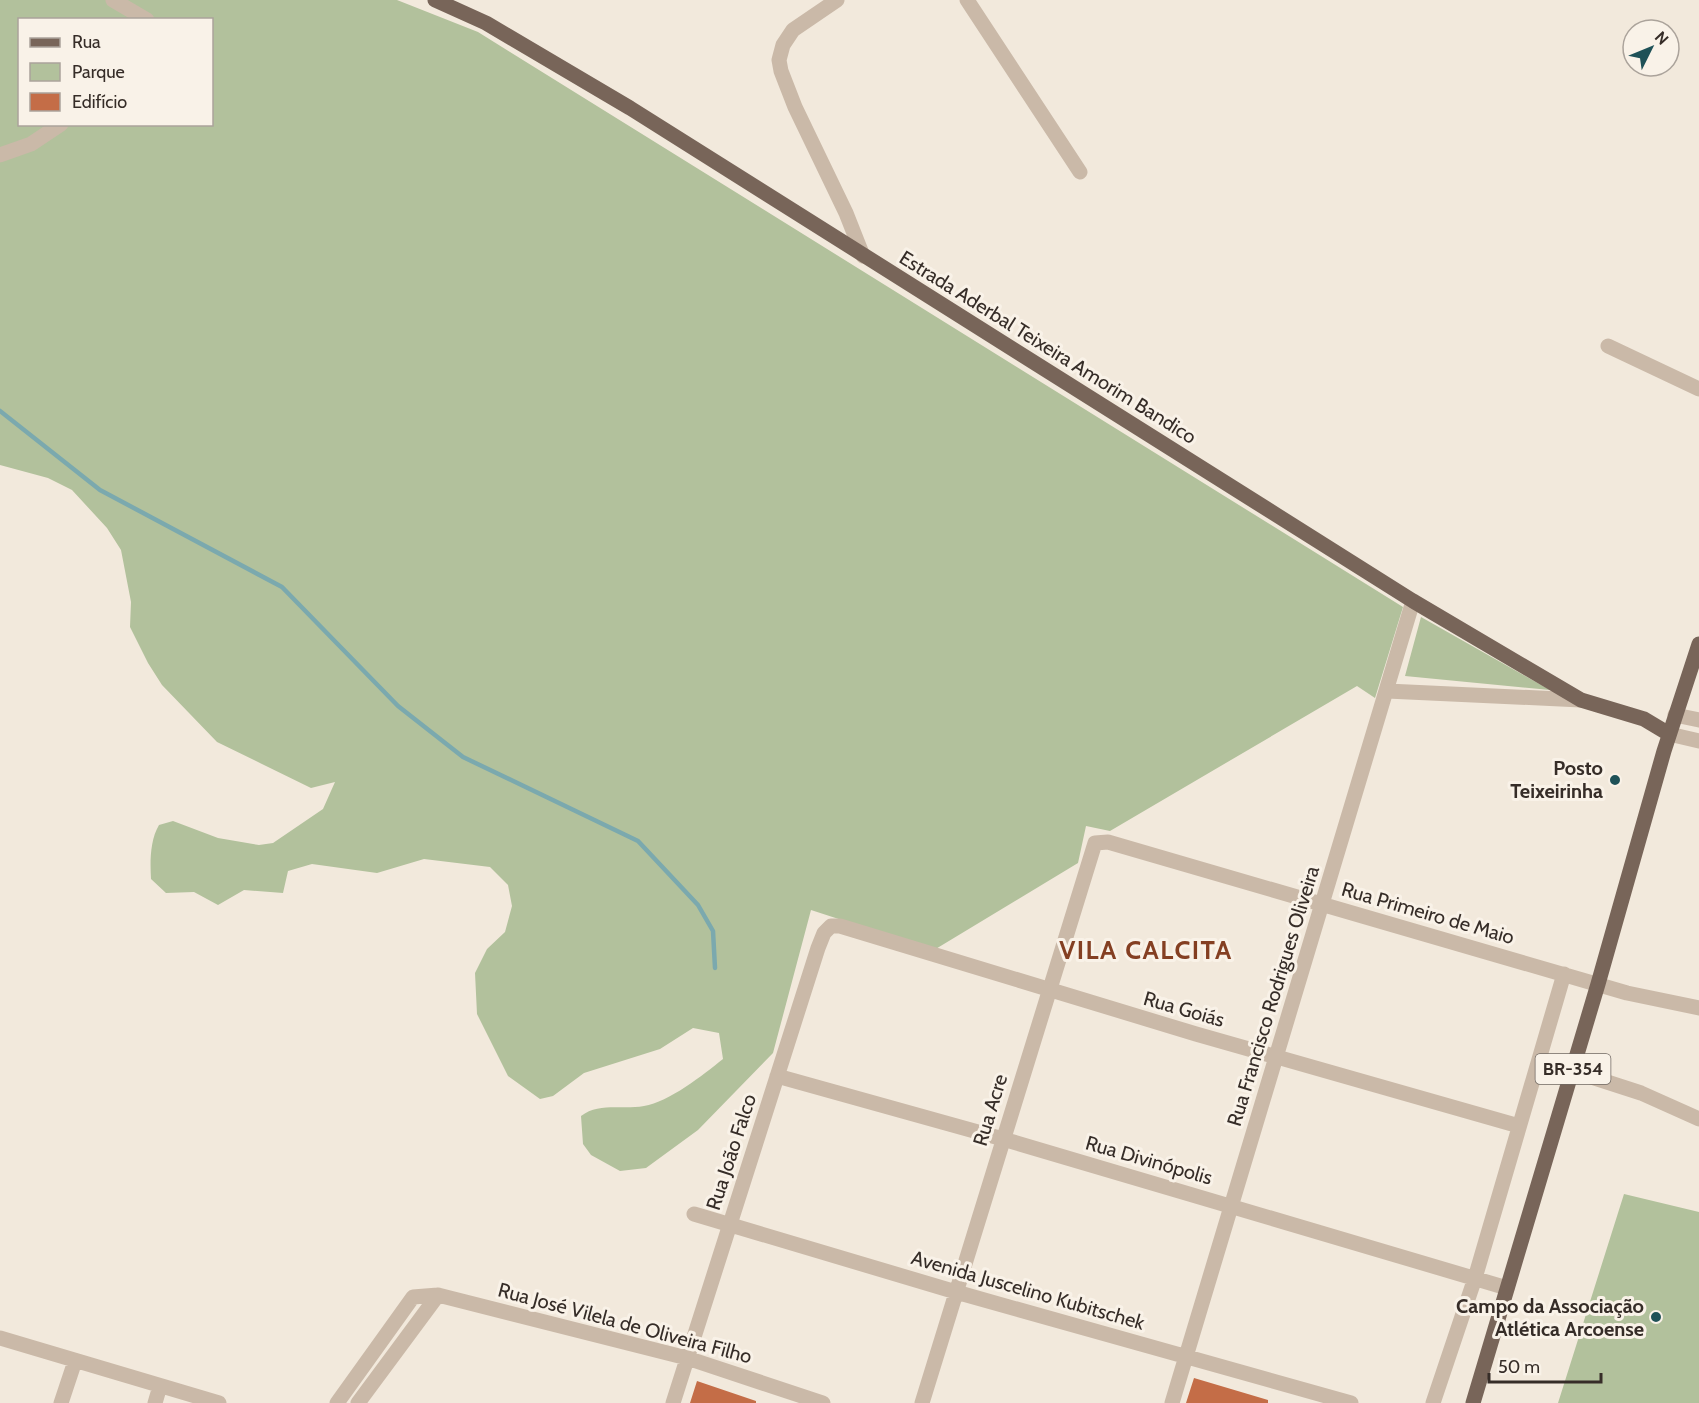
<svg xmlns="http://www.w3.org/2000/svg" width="1699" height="1403" viewBox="0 0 1699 1403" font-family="Cabin,sans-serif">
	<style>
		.green { fill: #b2c19c; fill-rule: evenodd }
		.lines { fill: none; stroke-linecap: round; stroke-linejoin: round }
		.stream { stroke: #7ba9ae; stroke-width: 4.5 }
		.building { fill: #c46d47 }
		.minor { stroke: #cab9a8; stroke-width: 15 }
		.major { stroke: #786559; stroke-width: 15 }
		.poi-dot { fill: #1e5157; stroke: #f9f2e8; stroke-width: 2 }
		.labels { text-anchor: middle; stroke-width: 6; stroke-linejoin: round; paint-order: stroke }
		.shield { fill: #f9f2e8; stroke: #706862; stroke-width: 1.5 }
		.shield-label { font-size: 18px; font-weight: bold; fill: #362d28 }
		.street-label { font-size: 20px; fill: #362d28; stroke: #f9f2e8 }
		.poi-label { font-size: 20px; font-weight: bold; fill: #362d28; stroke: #f9f2e8; text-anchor: end }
		.district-label { font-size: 26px; font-weight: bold; letter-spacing: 1.5px; fill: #843f22; stroke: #f9f2e8 }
	</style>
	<rect width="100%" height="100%" fill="#f2e9dc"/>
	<path class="green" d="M0,0H397L478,32L1403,607L1375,698L1357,686L1110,831L1086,826L1078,863L934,950L811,910L773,1053L698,1130L646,1168L620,1171L591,1155L583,1144L581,1116C599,1102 622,1110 644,1106C669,1102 703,1075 723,1059L719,1033L693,1028L660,1049L584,1073L553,1096L540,1099L508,1076L477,1014L475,973L487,949L505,932L512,906L508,885L490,867L424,859L377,873L312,864L288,871L283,893L244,890L218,905L194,892L166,893L151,879C150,862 150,840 159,825L173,821L218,838L259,845L273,843L323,809L335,782L311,788L217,742L162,685L148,663L130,627L131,602L121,550L107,528L72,490L48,478L0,465ZM20,20H212V124H20Z
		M1421,617L1550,690L1405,676Z
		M1624,1194L1699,1212V1403H1558Z"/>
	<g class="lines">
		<path class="stream" d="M0,411L100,490L282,587L398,706L463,757L638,841L698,905L713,931L715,968"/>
	</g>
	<path class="building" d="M1194,1378L1268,1400V1403H1186Z
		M697,1381L756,1401V1403H690Z"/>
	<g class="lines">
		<path class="minor" d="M113,0L147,20
			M837,0L793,30L783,45L779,60L781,71L795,107L846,213L863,256
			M967,0L1080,172
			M0,155L31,144L61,124
			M1608,346L1699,389
			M1387,691L1581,700
			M1675,715L1699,720
			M1669,734L1699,741
			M1573,1071L1641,1093L1699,1119
			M777,1076L1003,1139L1507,1288
			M694,1214L956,1292L1351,1403
			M0,1338L219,1403
			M61,1403L75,1361
			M155,1403L160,1386
			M337,1403L413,1297L438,1295L687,1358L823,1403
			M358,1403L438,1295
			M673,1403L818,948L824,933L831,926H840L1196,1034L1519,1126
			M922,1403L1095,843L1108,842L1627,993L1699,1008
			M1172,1403L1413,601
			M1433,1403L1475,1278L1564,974"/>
		<path class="major" d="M435,0L486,23L630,108L1413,601L1581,700L1644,719L1669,734
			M1473,1403L1598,984L1664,751L1699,644"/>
	</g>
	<g class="poi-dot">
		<circle cx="1615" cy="780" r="6"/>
		<circle cx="1656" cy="1317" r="6"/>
	</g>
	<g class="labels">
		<rect class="shield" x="1535.5" y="1054" width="75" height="30" rx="4.5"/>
		<g class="shield-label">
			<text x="1573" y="1075">BR-354</text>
		</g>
		<g class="street-label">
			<text transform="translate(1048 347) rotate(32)" y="7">Estrada Aderbal Teixeira Amorim Bandico</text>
			<text transform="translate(1428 913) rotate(16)" y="7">Rua Primeiro de Maio</text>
			<text transform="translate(1273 996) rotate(-73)" y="7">Rua Francisco Rodrigues Oliveira</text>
			<text transform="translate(1184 1009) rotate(16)" y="7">Rua Goiás</text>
			<text transform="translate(990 1110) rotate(-73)" y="7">Rua Acre</text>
			<text transform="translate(731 1152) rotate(-72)" y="7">Rua João Falco</text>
			<text transform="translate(1149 1160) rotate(16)" y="7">Rua Divinópolis</text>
			<text transform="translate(1028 1290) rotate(16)" y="7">Avenida Juscelino Kubitschek</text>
			<text transform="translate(625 1323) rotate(15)" y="7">Rua José Vilela de Oliveira Filho</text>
		</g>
		<g class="poi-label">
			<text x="1603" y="775">Posto<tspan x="1603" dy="23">Teixeirinha</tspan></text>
			<text x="1644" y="1313">Campo da Associação<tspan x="1644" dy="23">Atlética Arcoense</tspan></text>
		</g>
		<g class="district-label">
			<text x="1146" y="959">VILA CALCITA</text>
		</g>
	</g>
	<rect x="18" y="18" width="195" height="108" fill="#f9f2e8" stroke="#aba39b" stroke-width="1.5"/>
	<rect x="30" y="38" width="30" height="9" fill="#786559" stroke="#aba39b" stroke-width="1.5"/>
	<text x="72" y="48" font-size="18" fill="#362d28">Rua</text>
	<rect x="30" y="63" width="30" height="18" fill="#b2c19c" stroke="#aba39b" stroke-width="1.5"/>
	<text x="72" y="78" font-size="18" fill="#362d28">Parque</text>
	<rect x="30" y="93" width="30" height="18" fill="#c46d47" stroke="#aba39b" stroke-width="1.5"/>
	<text x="72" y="108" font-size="18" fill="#362d28">Edifício</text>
	<g transform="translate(1651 48) rotate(47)"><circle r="28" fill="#f9f2e8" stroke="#aba39b" stroke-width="1.5"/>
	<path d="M0-4.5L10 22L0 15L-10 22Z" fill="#1e5157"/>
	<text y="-9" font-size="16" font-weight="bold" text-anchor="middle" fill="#362d28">N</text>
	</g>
	<path d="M1489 1373v9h112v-9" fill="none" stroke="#362d28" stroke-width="3"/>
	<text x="1498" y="1373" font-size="18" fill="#362d28" stroke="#f9f2e8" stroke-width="4.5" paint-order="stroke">50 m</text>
</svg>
